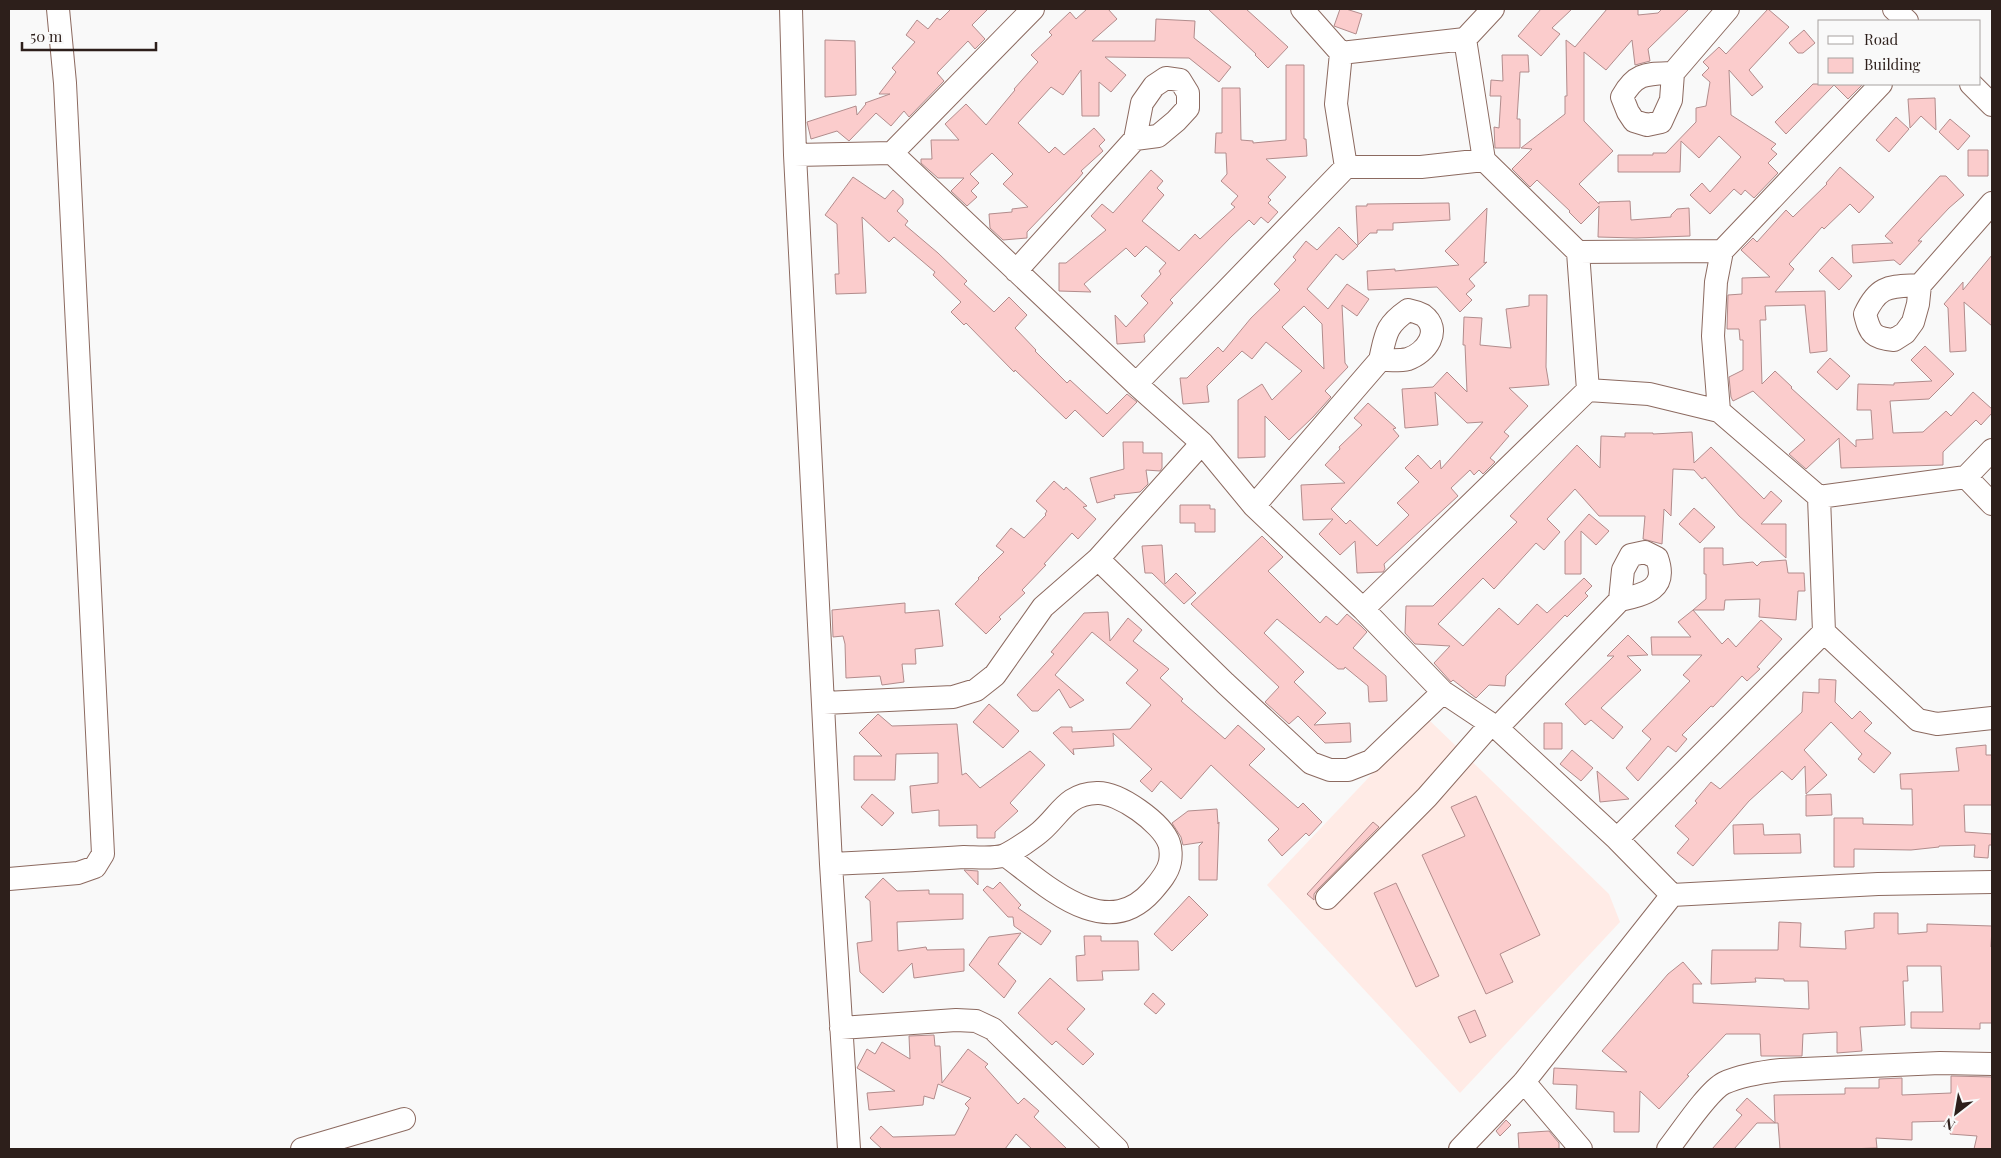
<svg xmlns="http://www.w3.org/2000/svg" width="2001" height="1158" viewBox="0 0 2001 1158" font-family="'Playfair Display',serif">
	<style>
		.built { fill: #ffebe6 }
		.building { fill: #fbcccc; stroke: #b28c8c; fill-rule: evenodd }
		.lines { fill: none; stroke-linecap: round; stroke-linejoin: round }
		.minor-casing { stroke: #8c6a60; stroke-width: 24 }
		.minor { stroke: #fff; stroke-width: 22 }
	</style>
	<rect width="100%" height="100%" fill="#f9f9f9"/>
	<path class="built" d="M1426,717L1609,894L1620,922L1460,1093L1267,885Z"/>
	<path class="building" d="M951,9H988L972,25L985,39L975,49L968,41L937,73L944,81L909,117L904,111L891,126L876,113L849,141L837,131L811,139L807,122L856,106L857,115L866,104L865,103L890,94H879L896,72L892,68L915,42L906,35L917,20L928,29L937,18L940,20Z
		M1087,9H1108L1117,19L1092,41H1155L1156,19L1195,21L1194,38L1231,67L1219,82L1189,58L1105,57L1126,75L1111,92L1099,82V116H1082L1081,70L1063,95L1051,87L1018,123L1049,153L1055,147L1064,155L1094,128L1105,140L1099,146L1103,151L1081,171L1083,173L1077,180L1027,232V238L1003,240L990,228L989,214L1012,212V209L1028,207L1003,184L1013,174L992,153L970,174L979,183L971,191L977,197L967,206L951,191L964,178H938L921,163V159H932L931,140H959L945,124L966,104L986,125L1015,90L1014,89L1038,62L1031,55L1052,35L1049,32L1070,12L1076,19Z
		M1208,9H1246L1288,47L1268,68L1255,55L1256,54Z
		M1340,9H1346L1362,14L1356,34L1334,26Z
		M1541,9H1572L1552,28L1560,34L1541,56L1518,36Z
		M1607,9H1638V15L1658,13L1662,9H1689L1648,49L1650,61L1635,65L1632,40L1606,70L1584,52V121L1613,151L1579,184L1599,204V202L1630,201L1631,220L1671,217V215L1677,209L1689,208L1690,236L1636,238L1598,237L1599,206L1581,224L1569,212L1570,211L1537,180L1530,187L1512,169L1532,149L1521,148L1565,114V96H1567L1566,40L1575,47Z
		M1768,9L1789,27L1749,70L1763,87L1752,96L1729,70L1731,115L1776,144L1771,149L1777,154L1768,163L1778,173L1754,198L1745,190L1741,195L1734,189L1710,214L1690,195L1702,183L1710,192L1741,157L1719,136L1699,158L1681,141L1680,172H1618V155H1653V153H1666L1696,122V108L1706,106L1710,82L1702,75L1709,68L1703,62L1719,47L1726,54Z
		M1804,30L1815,43L1803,53H1798L1789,43Z
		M825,40L855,41L856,95L825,97Z
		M1502,55H1528L1529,72H1520L1517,119H1520V148H1495L1494,127L1499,128L1501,96H1490L1491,80L1503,81Z
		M1286,65H1304V139H1306L1307,156L1266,159L1286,177L1268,197L1271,200L1268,203L1278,212L1268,223L1261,217L1254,225L1249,220L1231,237L1170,300L1173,303L1144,335L1145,342L1117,344L1115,315L1126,327L1148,303L1141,296L1161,274L1159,271L1166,263L1146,246L1135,257L1126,248L1084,284L1091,292L1059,291V263H1066L1106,230L1091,216L1102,204L1113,213L1151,170L1163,181L1157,188L1164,195L1142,221L1179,251L1195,234L1200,239L1235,207L1231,204L1238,196L1221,181L1227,174L1226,153H1215L1216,133H1222V88H1240L1241,140L1253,141V143L1286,140Z
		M1813,84H1863L1848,99L1834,85L1786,134L1775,122Z
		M1935,98L1936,130L1921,116L1910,128L1908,99Z
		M1896,117L1909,129L1889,152L1876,140Z
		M1950,119L1970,136L1958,150L1939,132Z
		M1968,150H1988V176H1968Z
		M1840,167L1874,197L1859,213L1850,204L1824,229L1822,227L1789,264L1794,269L1775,292L1825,291L1827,351L1810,353L1805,305L1765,306L1766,320H1760L1762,384L1775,371L1792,387L1791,388L1856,447V440L1873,439L1871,410H1857L1858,384L1894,385V383L1932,381L1911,360L1925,346L1954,374L1929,399L1890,401L1893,433L1923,432L1946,411L1951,416L1973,392L1992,409V413L1981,425L1976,420L1943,452V465L1841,468L1839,438L1806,469L1789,454L1805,440L1753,391L1733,401L1731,397L1729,377L1743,370V340H1740L1739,329H1727L1728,295L1742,294V278L1770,277L1741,250L1753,238L1757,242L1786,210L1793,217L1827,184L1826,183Z
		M1940,176H1946L1964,195L1949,208L1918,241H1922L1900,265L1894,260L1853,263L1852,245L1893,243L1885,236Z
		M853,177L885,199L893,190L903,199V204L897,211L908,221L905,225L938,253L967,281L964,284L994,312L1009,297L1027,315L1015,328L1036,350L1035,351L1067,383L1070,380L1107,414L1127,394L1137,402L1103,437L1075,410L1066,419L1015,370L1014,372L966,323L964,325L951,312L961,302L933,275L935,272L894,237L889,242L862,217L866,293L836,294L835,274H839L837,224L825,215Z
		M1449,203L1450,220L1393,223V230H1377V233H1370L1358,245L1356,206H1367V204Z
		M1487,208L1484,263L1487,262L1469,279L1475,286L1466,294L1472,300L1460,312L1437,287L1368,290L1367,271L1395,269V271L1459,265L1445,251Z
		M1339,227L1358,246L1343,260L1336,254L1307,289L1328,309L1347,284L1369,299L1357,316L1342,305L1345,363L1348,367L1325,391L1331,397L1313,417L1289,440L1265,416V457L1238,458V400L1262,384L1272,400L1302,371L1266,342L1252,359L1242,351L1207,386L1209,402L1183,404L1180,378H1187L1218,347L1223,352L1251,318L1280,290L1274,284L1296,260L1293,257L1306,241L1317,250ZM1304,306L1322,324L1324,369L1282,327Z
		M1992,255V326L1964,302L1966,351L1950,352L1948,308L1944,304L1963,282V290Z
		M1832,257L1852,276L1839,290L1819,271Z
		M1529,295H1547L1546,367L1549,385L1509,388L1528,406L1504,432L1509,436L1490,458L1495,462L1483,474L1479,470L1474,475L1470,470L1451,488L1458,496L1384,564L1385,569L1383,572L1357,573L1355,541L1340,555L1319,534L1333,519L1303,520L1301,485L1345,483L1325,465L1340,449L1339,447L1362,425L1354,418L1368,403L1396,428L1393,429L1399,436L1331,509L1346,524L1350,520L1377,546L1409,515L1397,503L1419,482L1405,468L1418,455L1431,469L1440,460L1441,469L1483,422L1467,423L1435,392L1438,425L1405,428L1402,389L1433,387L1447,372L1467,392L1465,345H1463L1464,317L1482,318L1480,345L1511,348L1506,309L1529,306Z
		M1830,358L1850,376L1837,390L1817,372Z
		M1692,432L1694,463L1711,447L1764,499L1771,491L1782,501L1761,524H1786V558L1739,516L1705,477L1702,479L1694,470L1673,469L1671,516L1664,509L1662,544L1643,539L1645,516H1599L1575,489L1547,519L1560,532L1544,550L1536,543L1494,589L1483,578L1438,624L1463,646L1499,608L1518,625L1537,604L1547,613L1584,578L1592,586L1585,593L1588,596L1567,617L1565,615L1506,676L1505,686L1489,685L1476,698L1453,680L1451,682L1434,663L1450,646L1415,644L1405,633L1406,606H1433L1517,522L1510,516L1577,445L1600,468L1601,436L1625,437V433H1653V434Z
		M1123,442H1143V453H1162V468L1160,471L1146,470L1148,484L1140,492L1114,495L1115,498L1097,503L1090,478L1124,469Z
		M1054,481L1064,490L1066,487L1087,506L1083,507L1096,519L1078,539L1072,533L1044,564L1046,565L1022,590L1025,593L999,617L1001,619L986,634L955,604L979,579L978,578L1004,552L996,546L1011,528L1024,538L1046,515L1045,514L1047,511L1036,501Z
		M1180,505H1210V509H1215V532H1195V523H1180Z
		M1694,508L1715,527L1700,543L1679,524Z
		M1589,514L1609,531L1596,545L1581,531V574H1565V541Z
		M1262,536L1283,557L1268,571L1320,623L1326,616L1337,625L1347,614L1361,626L1367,632L1353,648L1386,676L1387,701L1369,702L1368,686L1345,667L1344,669H1338L1277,619L1264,633L1304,672L1294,682L1326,713L1314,725L1350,723L1351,742L1325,743L1298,716L1289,724L1265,702L1279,687L1191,604Z
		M1162,545L1165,584L1176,573L1196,593L1184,604L1152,573H1145L1142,546Z
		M1704,548H1723V565L1753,562L1757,566L1761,562L1786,560L1788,573H1804L1805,591H1798L1796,620L1759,617L1760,599L1725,600L1724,610H1693L1706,599V574H1704Z
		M905,603V613L939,610L943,646L915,649L916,664H902L904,682L882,685L880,676L846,678L845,644L843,636L833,637L832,610Z
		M1693,610L1722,644L1728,638L1736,647L1761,620L1782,639L1757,667L1760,669L1747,681L1742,676L1713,707L1711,706L1682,735L1687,739L1676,752L1668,746L1638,781L1626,768L1651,739L1642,731L1690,681L1683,675L1702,655H1652L1651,637H1691L1678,622Z
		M1108,612L1110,641L1128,618L1142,630L1133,641L1169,669L1160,678L1183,699L1181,701L1225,739L1238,725L1265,749L1249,765L1298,808L1303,803L1322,822L1309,836L1306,833L1282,856L1268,840L1279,829L1211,765L1181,799L1161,781L1152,792L1140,781L1152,769L1113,733L1114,746L1073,749L1074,755L1053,733L1061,727H1072V732L1130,729L1151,705L1126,683L1138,670L1092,632L1055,675L1084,700L1070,708L1059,689L1038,711H1032L1017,695L1054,654L1051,652L1084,613Z
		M1628,635L1648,655L1627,656L1641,670L1601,708L1623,727L1613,739L1591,720L1585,725L1565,704L1614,656H1607Z
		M1819,679L1836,680L1835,702L1852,719L1860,711L1872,723L1864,731L1891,753L1874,773L1858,759L1862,754L1831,722L1804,750L1827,775L1806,794L1805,766L1792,780L1782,771L1749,801L1693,866L1677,853L1689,839L1675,826L1697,803L1695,801L1711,782L1720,789L1802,712L1803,692L1819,693Z
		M989,704L1019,731L1003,748L973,722Z
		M878,714L892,726L957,724L962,775L966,773L980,788L1030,751L1045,765L1010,803L1018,811L995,832V838H977V825L939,826V810L912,813L910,786L938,783V753L896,754L895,780H854V756H882L859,733Z
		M1544,723H1562V749H1544Z
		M1986,745V755H1992V805H1964L1965,832L1992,834V845H1989L1988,858L1974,857L1975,845L1939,846V847L1911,850L1854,849V867H1834V818H1863V824L1913,825L1912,789H1901L1900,774L1959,771L1956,748Z
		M1572,750L1593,768L1581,781L1560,764Z
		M1597,771L1629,799L1600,802Z
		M872,794L894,813L882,826L861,807Z
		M1831,794L1832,815L1806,816V795Z
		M1476,796L1540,935L1500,954L1513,982L1486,994L1422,855L1465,836L1451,807Z
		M1217,809L1218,824L1219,822L1217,880H1199V846L1203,842L1183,845L1181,837L1172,823L1188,811Z
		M1373,822L1379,827L1318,889L1314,894V900L1307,894Z
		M1763,824L1764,835L1800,834L1801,853L1734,854L1733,825Z
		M964,870L978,871V885Z
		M883,878L897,891L929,890V894H963V919L897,922L898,951L926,947L927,950L964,949V971L914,978L912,963L883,993L860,972L857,943L872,941L870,901L865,897Z
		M1000,882L1021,905L1018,908L1051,931L1041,945L1014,926L1013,917H1008L983,890L987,886L993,889Z
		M1396,883L1439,976L1416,987L1374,893Z
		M1189,896L1208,915L1172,951L1154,934Z
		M1874,913H1898V934L1927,932V924L1992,926L1991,947H1992V1023H1980V1029L1911,1028V1012H1943L1941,966H1907L1908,981H1903L1905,1025L1860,1027L1862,1051L1837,1053V1032L1803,1034L1802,1056H1761L1760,1034H1726L1687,1075L1689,1076L1659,1109L1640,1091L1639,1132H1614V1112L1576,1109L1577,1085L1553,1084L1554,1068L1627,1072L1602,1051L1668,974L1683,962L1702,984H1693V1003L1809,1009L1808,981H1784V979L1755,978L1756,982L1711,984L1712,950H1778L1779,922L1801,923L1800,947L1846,949L1845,931L1874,928Z
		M1021,933L998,964L1016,981L1004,998L969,965L989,937Z
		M1084,936H1101V941H1138L1139,970L1102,971L1103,980L1077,981L1076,956L1085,955Z
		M1050,978L1085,1009L1067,1029L1094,1054L1083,1065L1056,1041L1052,1045L1018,1013Z
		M1153,993L1165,1004L1156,1014L1144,1004Z
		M1475,1010L1486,1036L1470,1043L1458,1017Z
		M934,1035L935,1046H940L942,1083L968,1049L988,1064L985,1067L1018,1104L1024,1098L1039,1111L1034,1117L1067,1149H1032L1016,1134L1005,1149H882L870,1138L881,1126L893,1137L955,1135L969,1108L965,1104L971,1098L938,1084L934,1099L924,1096L923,1105L869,1110L867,1093L895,1091L857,1068L867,1049L875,1054L882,1042L910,1059L909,1036Z
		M1951,1076L1992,1077V1149H1974L1977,1136L1950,1134L1951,1121L1912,1122V1140L1876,1138L1877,1148L1846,1149H1780L1778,1123H1757L1734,1149H1712L1742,1115L1736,1110L1747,1098L1775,1123L1774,1095L1845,1094V1088H1879V1079L1902,1078V1095L1951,1093Z
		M1506,1120L1511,1125L1500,1136L1496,1131Z
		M1549,1131L1559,1143V1149H1519L1518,1133Z"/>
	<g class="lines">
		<defs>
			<path id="minor" d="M791,9L795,155L815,545L831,864L849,1149
				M1302,9L1341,53L1336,104L1346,167
				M1894,9L1907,21
				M1465,39L1484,160L1578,252L1588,390
				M1341,53L1465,39L1493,9
				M1673,73C1647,74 1636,72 1622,97L1628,112L1634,121L1647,125L1661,122L1671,100L1673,73L1728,9
				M1971,84L1992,105
				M892,153L1033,9
				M795,155L892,153L1136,384L1202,443L1254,506L1363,609L1443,692L1497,728L1617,839L1672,895L1878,884L1992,882
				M1578,252L1722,251
				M1016,271L1135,139L1142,103L1154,86L1166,78L1180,80L1188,93V108L1176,121L1158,136L1135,139
				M1920,285C1890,287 1879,284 1865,314C1870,334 1873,338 1894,340L1905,333L1913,322L1918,304L1920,285L1992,203
				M1136,384L1346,167H1421L1484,160
				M1719,411L1713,336L1716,282L1722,251L1881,84
				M1966,477L1992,504
				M1819,497L1966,477L1992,450
				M1254,506L1380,360C1386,334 1385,326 1408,310C1413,311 1419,313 1423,315C1443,330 1426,353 1408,359C1400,361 1389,360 1380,360
				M1098,559L1225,683L1311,763L1330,770H1348L1371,761L1443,692
				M1363,609L1588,390L1649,394L1719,411L1819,497L1824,632L1918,720L1937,724L1992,718
				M824,703L953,697L976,690L995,675L1043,607L1098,559L1202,443
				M1497,728L1620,600C1646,594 1668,589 1657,558L1645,552L1631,555L1623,570L1620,600
				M1617,839L1824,632
				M831,864C875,862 920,860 964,857C975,857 996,859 1005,855C1014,851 1033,838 1040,832C1061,814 1066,794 1097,793C1119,792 1162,823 1169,843C1171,848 1171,857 1170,862C1168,873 1159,883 1152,891C1105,944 1045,884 1005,855
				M9,879L78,873L95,867L103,854L65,83L58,9
				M1327,898L1427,797L1491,724
				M841,1028L956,1020L976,1021L993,1029L1117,1149
				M1524,1082L1581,1149
				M302,1149L404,1119
				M1460,1149L1524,1082L1672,895
				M1668,1149C1680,1134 1708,1091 1724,1083C1742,1075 1762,1072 1781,1070L1940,1063L1992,1064"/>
		</defs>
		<use href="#minor" class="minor-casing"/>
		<use href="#minor" class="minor"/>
	</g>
	<rect width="2001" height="1158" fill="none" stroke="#2d1f1b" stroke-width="20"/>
	<rect x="1818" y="20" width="162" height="65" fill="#f9f9f9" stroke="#a7a2a0"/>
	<rect x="1828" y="36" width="25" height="8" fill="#ffffff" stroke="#a7a2a0"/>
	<text x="1864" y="45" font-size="15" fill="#2d1f1b">Road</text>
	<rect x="1828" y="58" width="25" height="15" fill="#fbcccc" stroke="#a7a2a0"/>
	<text x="1864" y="70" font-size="15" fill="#2d1f1b">Building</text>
	<g transform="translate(1956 1113) rotate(211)" stroke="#f9f9f9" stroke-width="4" paint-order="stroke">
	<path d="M0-4L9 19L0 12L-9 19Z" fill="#2d1f1b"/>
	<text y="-8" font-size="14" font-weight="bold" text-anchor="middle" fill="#2d1f1b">N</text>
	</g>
	<path d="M22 42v8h134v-8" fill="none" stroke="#2d1f1b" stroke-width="2.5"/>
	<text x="30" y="42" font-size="15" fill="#2d1f1b" stroke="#f9f9f9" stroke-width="4" paint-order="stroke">50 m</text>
</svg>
